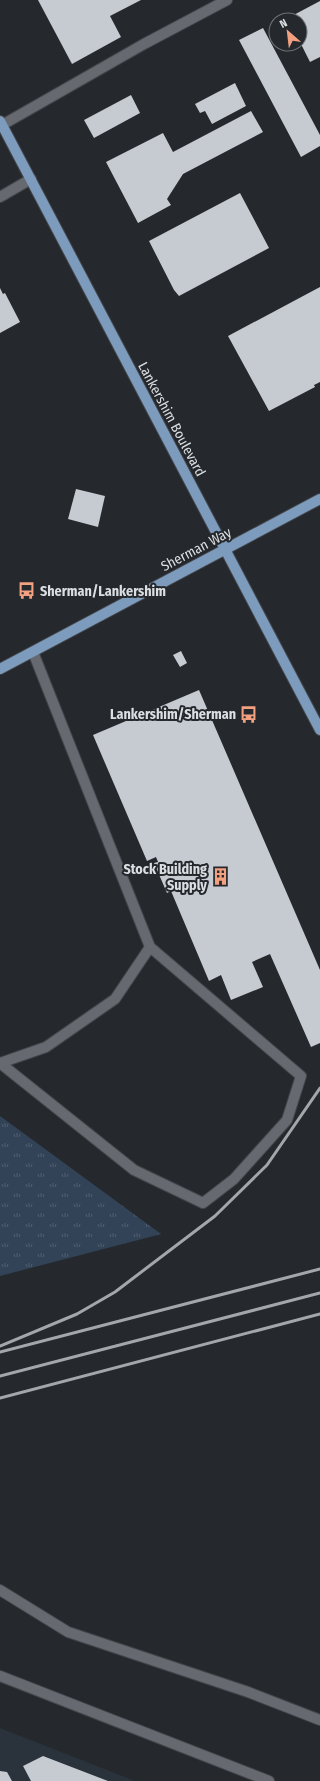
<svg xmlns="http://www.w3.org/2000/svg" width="320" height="1781" viewBox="0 0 320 1781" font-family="'Fira Sans Condensed',sans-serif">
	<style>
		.built { fill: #2a323c }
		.grass { fill: url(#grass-tufts) }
		.building { fill: #c6cbd1 }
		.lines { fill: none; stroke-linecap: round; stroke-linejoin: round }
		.minor-casing { stroke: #44474b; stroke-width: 12 }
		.major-casing { stroke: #44474b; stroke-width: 12 }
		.minor { stroke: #666a70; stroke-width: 10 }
		.major { stroke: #7d9bbd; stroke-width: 10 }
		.rail { stroke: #a3a6aa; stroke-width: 3 }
		.labels { text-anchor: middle; stroke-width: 4; stroke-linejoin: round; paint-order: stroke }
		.street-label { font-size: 14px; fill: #dcdfe2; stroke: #25292e }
		.poi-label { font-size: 14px; font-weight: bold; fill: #dcdfe2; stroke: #25292e; text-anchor: end }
	</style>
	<defs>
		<pattern id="grass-tufts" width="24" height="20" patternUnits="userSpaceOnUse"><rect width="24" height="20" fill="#324357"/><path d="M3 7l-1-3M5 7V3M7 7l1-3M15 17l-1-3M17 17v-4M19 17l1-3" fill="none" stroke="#4f5e6f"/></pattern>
	</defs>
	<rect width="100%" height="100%" fill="#25292e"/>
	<path class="built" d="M0,1728L135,1781H0Z"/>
	<path class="grass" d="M0,1116L161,1234L0,1276Z"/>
	<path class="building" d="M38,0H141L110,16L121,37L72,64Z
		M320,1V57L310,62L300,42V20H289L288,18Z
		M263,28L320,135V146L301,157L239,40Z
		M235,83L246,106L212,124L205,111L200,113L195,104Z
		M131,95L140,113L94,138L84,120Z
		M251,111L263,132L183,174L167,199L171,205L138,223L106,162L163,133L173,152Z
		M240,193L269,248L179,296L174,290L149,241Z
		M320,287V382L314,385L315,387L269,411L228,336Z
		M0,288L3,294L5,293L20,322L0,333Z
		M76,489L105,496L98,527L68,519Z
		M181,651L187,663L180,667L173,655Z
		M199,690L320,970V1043L311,1047L270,954L252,962L263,987L231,1000L221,975L209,981L171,891L167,893L154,863L158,862L156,857L147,861L93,735Z
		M43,1756L108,1781H31L23,1766Z
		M0,1771L7,1772L12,1781H0Z"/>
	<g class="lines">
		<defs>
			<path id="minor" d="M2,125L144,44L227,0
				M0,197L31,179
				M0,1063L134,1170L203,1203L234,1179L287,1120L301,1076L150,947
				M0,1063L46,1047L115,999L150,947L33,652
				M0,1590L68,1632L248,1692L320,1720
				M0,1676L269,1781"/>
			<path id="major" d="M0,121L320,730
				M0,669L320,499"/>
		</defs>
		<use href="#minor" class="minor-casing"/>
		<use href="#major" class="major-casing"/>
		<use href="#minor" class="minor"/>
		<use href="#major" class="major"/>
		<path class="rail" d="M0,1346L77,1314L115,1292L215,1216L267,1165L320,1088
			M0,1352L320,1269
			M0,1376L320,1293
			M0,1398L320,1314"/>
	</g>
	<defs>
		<symbol id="bus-bare" viewBox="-9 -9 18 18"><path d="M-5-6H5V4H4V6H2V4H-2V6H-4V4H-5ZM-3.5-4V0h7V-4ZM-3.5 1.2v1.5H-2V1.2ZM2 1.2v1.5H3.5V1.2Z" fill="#f2a080" stroke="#25292e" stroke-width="2.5" paint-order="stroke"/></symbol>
		<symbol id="building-bare" viewBox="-9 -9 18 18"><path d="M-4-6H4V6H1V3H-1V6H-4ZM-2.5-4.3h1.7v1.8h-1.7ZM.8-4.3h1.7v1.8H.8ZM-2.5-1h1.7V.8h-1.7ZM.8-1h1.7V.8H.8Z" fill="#f2a080" stroke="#25292e" stroke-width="2.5" paint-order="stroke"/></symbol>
	</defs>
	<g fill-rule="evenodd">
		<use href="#bus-bare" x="14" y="578" width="25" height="25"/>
		<use href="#bus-bare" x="236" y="702" width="25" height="25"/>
		<use href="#building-bare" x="208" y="864" width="25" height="25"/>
	</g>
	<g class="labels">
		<g class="street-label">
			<text transform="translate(172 419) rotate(62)" y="5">Lankershim Boulevard</text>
			<text transform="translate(196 549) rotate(-28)" y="5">Sherman Way</text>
		</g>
		<g class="poi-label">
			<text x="40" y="596" text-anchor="start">Sherman/Lankershim</text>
			<text x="236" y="719">Lankershim/Sherman</text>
			<text x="207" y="874">Stock Building<tspan x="207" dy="16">Supply</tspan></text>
		</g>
	</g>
	<g transform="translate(288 32) rotate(332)"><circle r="19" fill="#25292e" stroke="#6e7276"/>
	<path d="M0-3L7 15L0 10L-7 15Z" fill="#f2a080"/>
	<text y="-6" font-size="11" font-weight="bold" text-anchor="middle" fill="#dcdfe2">N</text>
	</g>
</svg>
